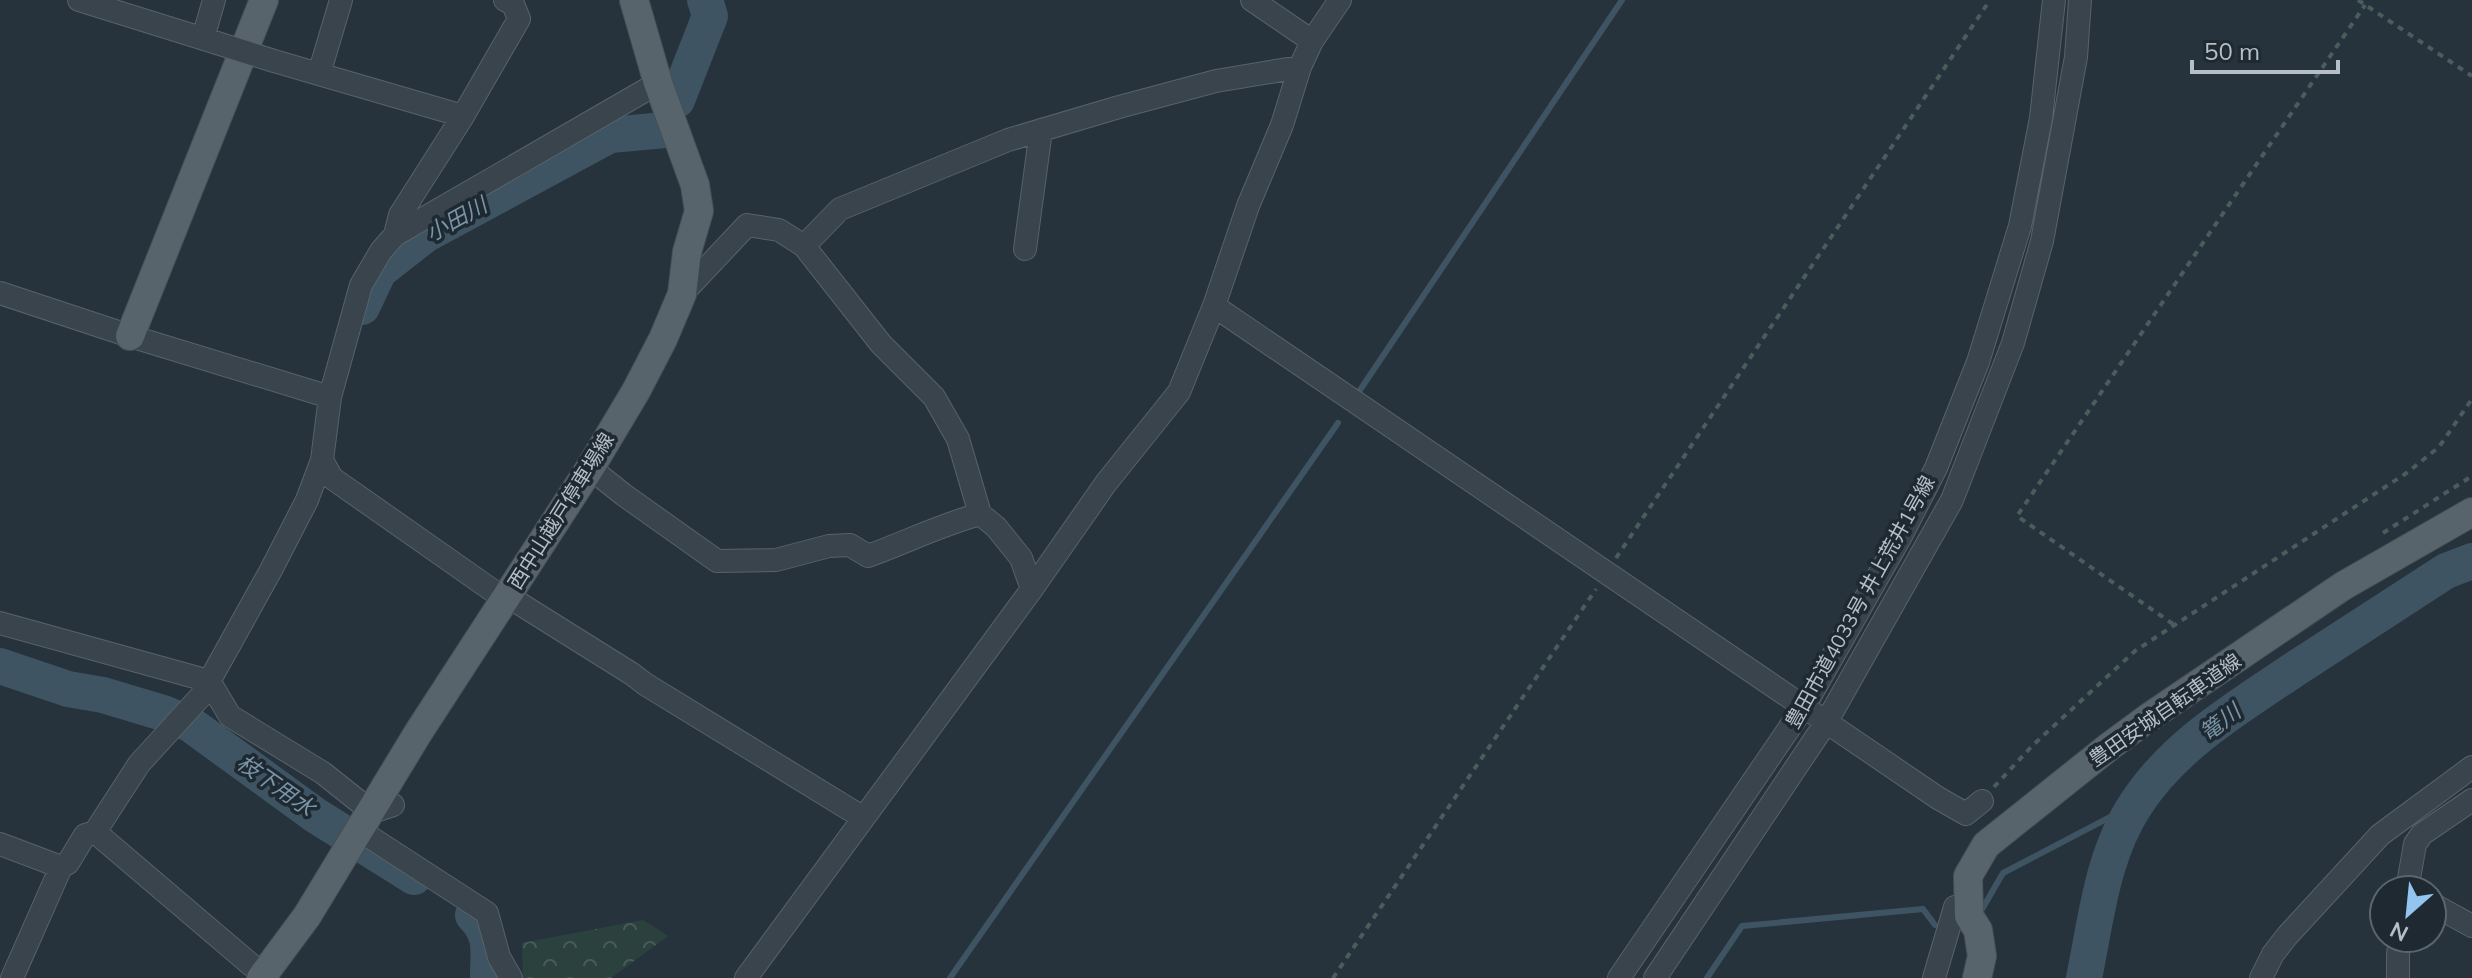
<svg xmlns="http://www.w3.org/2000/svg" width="2472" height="978" viewBox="0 0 2472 978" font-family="Mulish,'Noto Sans JP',sans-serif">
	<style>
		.forest { fill: url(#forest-crowns) }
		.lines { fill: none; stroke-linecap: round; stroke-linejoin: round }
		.stream { stroke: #3e5463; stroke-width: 6 }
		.river { stroke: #3e5463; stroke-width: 36 }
		.minor-casing { stroke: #58626a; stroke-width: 24 }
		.major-casing { stroke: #465058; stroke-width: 30 }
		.path { stroke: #4a5d5d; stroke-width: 4; stroke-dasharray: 6 6; stroke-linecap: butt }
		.minor { stroke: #3a444c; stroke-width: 22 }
		.major { stroke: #58646c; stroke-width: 28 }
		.minor-bridge-casing { stroke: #58626a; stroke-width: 24; stroke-linecap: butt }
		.minor-bridge { stroke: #3a444c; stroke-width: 22 }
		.labels { text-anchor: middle; stroke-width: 7; stroke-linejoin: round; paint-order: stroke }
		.street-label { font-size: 20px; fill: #b6bfc7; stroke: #1f2931 }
		.water-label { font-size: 22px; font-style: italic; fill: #7a95a8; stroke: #1f2931 }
	</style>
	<defs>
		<pattern id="forest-crowns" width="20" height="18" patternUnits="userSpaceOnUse" patternTransform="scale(2)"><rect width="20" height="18" fill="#2b413e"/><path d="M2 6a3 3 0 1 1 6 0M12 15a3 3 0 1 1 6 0" fill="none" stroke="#485b58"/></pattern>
	</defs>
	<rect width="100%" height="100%" fill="#27333c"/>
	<path class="forest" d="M643,920L668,936L611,978H523L522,943Z"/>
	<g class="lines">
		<path class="stream" d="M1358,393L1622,0
			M1981,911L2003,873L2135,804
			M950,978L1338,423
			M1707,978L1742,926L1923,909L1935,925"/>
		<path class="river" d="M677,100L710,16L705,0
			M362,307L379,271L425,235L610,135L665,130
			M0,666L68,689L103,695L163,713L190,724L315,815L414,877
			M473,915C493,936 488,950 488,978
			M2084,978C2096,920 2102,855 2136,804C2175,744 2240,706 2298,667C2347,635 2396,603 2446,571L2472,561"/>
		<defs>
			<path id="minor" d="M79,0L217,43
				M1252,0L1312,41
				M203,38L214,0
				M274,61L463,116
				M319,74L341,0
				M395,235L400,215L463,116L519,19L513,4L505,0
				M804,246L881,344L934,397L958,439L980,514
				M1025,249L1041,130
				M0,293L130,336L330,397
				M682,294L747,225L779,230L804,246L840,209L1008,140L1119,107L1216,81L1300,67
				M1214,306L1938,798L1966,814L1982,801
				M322,460L332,478L506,600L517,602L632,674L645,684L862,817
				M590,468L624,495L717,561L776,560L829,546L850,545L868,556C906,542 941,525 980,514L996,527L1021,558L1032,589
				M0,623L209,681L230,716L323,773L372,812L393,805
				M359,830L487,913L499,957L511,978
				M95,832L263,975
				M0,844L61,867L68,863L85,835L95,832L139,764L201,696L271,570L307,500L322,460L330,397L361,285L381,251L395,235L658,83
				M2407,890L2415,844L2422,834L2472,800
				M2432,904L2472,926
				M12,978L61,867
				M746,978L1032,589L1106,483L1179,392L1214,306L1248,206L1282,125L1300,67L1312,41L1340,0
				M1619,978L1805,705L1901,536L1936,468L1978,362L2020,226L2041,118L2054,0
				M1655,978L1827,721L1952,500L2013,343L2042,241L2076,57L2080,0
				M1934,978L1955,907
				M2261,978L2273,954L2287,936L2380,835L2472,767
				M2398,978V955L2400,938"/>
			<path id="major" d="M130,336L264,0
				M261,978L307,916L418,733L590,468L636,391L663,339L682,294L687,252L699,211L695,185L658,83L634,0
				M1977,978L1982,956L1978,930L1969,916L1968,876L1986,845L2110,746L2148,718L2343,586L2472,512"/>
		</defs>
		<use href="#minor" class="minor-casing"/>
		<use href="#major" class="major-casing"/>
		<path class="path" d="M2358,0L2472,76
			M2383,533L2472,476
			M1616,558L1990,0
			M2173,624L2017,516L2365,5
			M1994,787L2032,746L2135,651L2408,472L2439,447L2472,399
			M1333,978L1596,589"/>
		<use href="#minor" class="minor"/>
		<use href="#major" class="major"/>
		<defs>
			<path id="minor-bridge" d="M217,43L274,61"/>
		</defs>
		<use href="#minor-bridge" class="minor-bridge-casing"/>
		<use href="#minor-bridge" class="minor-bridge"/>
	</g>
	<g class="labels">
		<g class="street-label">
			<text transform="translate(561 511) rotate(-58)" y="7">西中山越戸停車場線</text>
			<text transform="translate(1860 602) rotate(-61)" y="7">豊田市道4033号 井上荒井1号線</text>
			<text transform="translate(2165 710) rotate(-35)" y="7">豊田安城自転車道線</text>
		</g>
		<g class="water-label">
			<text transform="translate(456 219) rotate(-29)" y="8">小田川</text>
			<text transform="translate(2220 722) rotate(-38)" y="8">篭川</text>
			<text transform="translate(276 785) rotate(35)" y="8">枝下用水</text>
		</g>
	</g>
	<g transform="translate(2408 914) rotate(207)"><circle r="38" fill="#1f2931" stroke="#5b656d" stroke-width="2"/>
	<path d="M0-6L14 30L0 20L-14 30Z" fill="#94c5ee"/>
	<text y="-12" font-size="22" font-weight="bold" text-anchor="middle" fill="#b6bfc7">N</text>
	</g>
	<path d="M2192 60v12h146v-12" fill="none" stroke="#b6bfc7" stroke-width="4"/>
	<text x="2204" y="60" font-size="24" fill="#b6bfc7" stroke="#1f2931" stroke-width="6" paint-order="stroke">50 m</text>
</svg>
